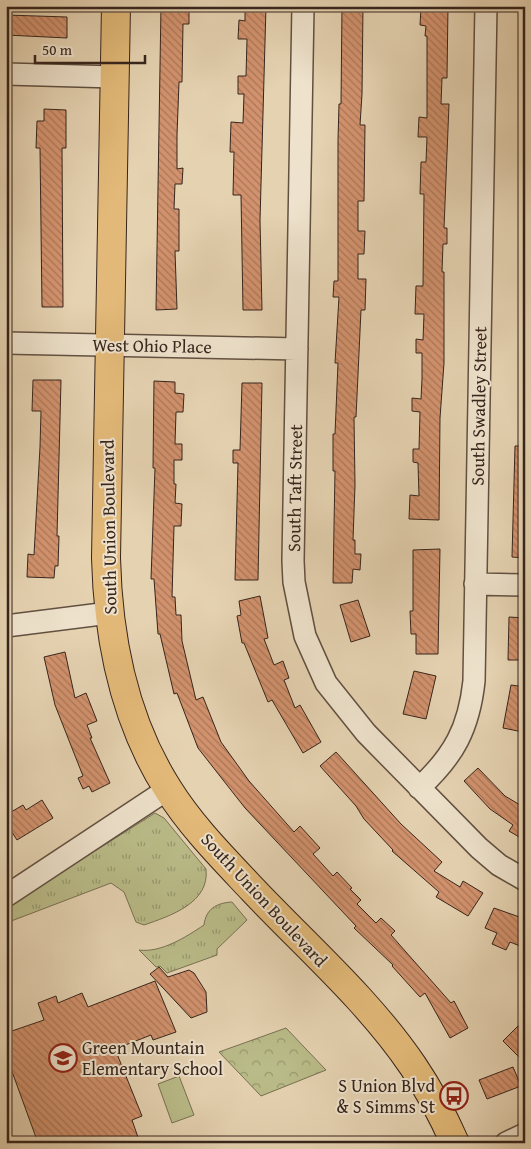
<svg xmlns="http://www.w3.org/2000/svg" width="531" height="1149" viewBox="0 0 531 1149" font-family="'Gentium Book Plus',serif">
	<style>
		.grass { fill: url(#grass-tufts); stroke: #787052 }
		.forest { fill: url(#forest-crowns); stroke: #787052 }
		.pitch { fill: #b9bb88; stroke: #787052 }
		.building { fill: url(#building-back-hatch); stroke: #37251c }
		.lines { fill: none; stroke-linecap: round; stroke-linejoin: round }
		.minor-casing { stroke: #625041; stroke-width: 24 }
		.major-casing { stroke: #37251c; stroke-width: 30 }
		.minor { stroke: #eee2cc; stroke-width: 21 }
		.major { stroke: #e2b978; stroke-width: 28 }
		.labels { text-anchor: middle; stroke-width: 4; stroke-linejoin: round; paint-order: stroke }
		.street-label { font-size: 18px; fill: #37251c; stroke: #eee2cc }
		.poi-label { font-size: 18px; fill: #37251c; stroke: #eee2cc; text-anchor: start }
	</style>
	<defs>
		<pattern id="grass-tufts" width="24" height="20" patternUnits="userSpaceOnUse" patternTransform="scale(1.25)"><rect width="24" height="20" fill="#b9bb88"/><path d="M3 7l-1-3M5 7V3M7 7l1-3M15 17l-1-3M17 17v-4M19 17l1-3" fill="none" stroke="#97986e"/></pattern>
		<pattern id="forest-crowns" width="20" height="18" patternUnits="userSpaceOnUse" patternTransform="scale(1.25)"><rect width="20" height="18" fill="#b9bb88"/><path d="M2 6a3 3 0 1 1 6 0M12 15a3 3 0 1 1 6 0" fill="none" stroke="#97986e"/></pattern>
		<pattern id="building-back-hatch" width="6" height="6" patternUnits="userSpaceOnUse" patternTransform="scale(1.25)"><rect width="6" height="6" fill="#d2926d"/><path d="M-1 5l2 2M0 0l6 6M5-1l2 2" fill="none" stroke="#ab7759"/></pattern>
	</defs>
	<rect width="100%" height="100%" fill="#e5d2b1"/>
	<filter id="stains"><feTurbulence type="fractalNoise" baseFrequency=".004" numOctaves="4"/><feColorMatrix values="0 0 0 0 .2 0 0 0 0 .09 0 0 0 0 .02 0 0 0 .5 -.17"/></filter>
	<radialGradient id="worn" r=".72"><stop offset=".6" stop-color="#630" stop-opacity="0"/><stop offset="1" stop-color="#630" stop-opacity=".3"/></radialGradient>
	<path class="grass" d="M155,813L164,818L206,869C210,903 170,916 144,925L136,922L124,892L111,883L6,923V910L33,890Z
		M232,902L247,920L217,949V955L167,973L160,966L156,967L139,950C161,953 186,937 204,925C206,909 216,903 232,902Z"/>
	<path class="forest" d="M286,1028L326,1070L261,1096L219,1052Z"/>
	<path class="pitch" d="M179,1076L194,1115L172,1123L158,1084Z"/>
	<path class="building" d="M161,6H189V24H183L182,82H179L177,135V169L183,168L182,184H175L174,209H179V251H175L177,309L156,310Z
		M245,6H266L260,220L262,310H243L241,195H233L234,152H230L231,122L243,123L244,94H238V76H246L247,39H238L239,20L245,21Z
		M342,6H363L362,94L360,125H365L364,201H358V231H365L364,254H358V279H366L365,310H361L356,417H354L355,485L353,540H355V554H361L360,570L353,569L352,583H333L335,471H333V434H335L338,363H335L339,297H333L334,281H338V140L339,104H341Z
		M426,6H448L447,78H442L441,104H449L444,228H447V244H443L442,272H444V363L440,418L439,520L409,519L410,495L419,496L418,463L413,462V449H419L420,412L412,411V398L421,399L422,379V353H416V339L423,340L424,314H415L416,286H423L424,194H420L421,162H426L427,137H418L419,117L427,118V36H425L426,26L420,25L421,8Z
		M6,15L67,17V38L6,35Z
		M44,109L66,110V148H62L63,307H42L40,148H36L37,121H44Z
		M33,380H61L57,536H59L58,566H55L54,578L27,577L28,554L34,555L40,447L41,411H32Z
		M154,381L175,382V393L184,394L183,412H176L175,444H182V460H174V484H176L175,503L182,504L181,526H174L172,597H175L176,615H181L182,641L196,700L203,697L221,742L249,781L294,832L300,826L320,848L313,854L333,876L337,872L352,888L350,889L361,900L357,904L376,923L381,918L395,931L391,935L451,1003L454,1001L468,1028L450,1038L425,993L420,997L392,966L393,965L354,928L356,926L245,808L198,748L177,693L174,694L160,634H158L154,579H151L155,468H153Z
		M242,383H262L258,580H235L238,463H233V450H240Z
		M515,446H525V558L512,557Z
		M440,549L438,654H416V634H411L410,611H413V550Z
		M260,596L268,638L264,639L274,665L283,661L289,678L284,680L295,708L300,705L321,742L303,753L272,700L268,702L244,643H242L237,616L241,615L239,601Z
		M358,600L370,636L351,642L340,605Z
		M509,617L525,618V660H508Z
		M65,652L75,698L86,693L97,721L87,725L92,738H90L110,783L92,792L89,786L83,789L78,778L83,776L55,705L44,657Z
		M414,671L436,676L426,719L403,714Z
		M511,685L525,687L523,732L503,728Z
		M336,752L401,824L442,862L434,871L460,887L463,881L483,893L468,916L436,897L439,892L392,851L393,850L364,819L356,806L320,766Z
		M478,768L505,796L525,808V832L521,838L509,831L513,825L490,809L464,781Z
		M42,800L53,818L17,840L6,823V815L23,805L26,810Z
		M494,908L525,919V948L510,942L506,950L492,944L497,933L485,928Z
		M159,967L168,977L189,970L194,973L206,992L207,1012L191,1018L150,974Z
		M155,981L176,1032L153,1040L151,1035L115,1049L142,1116L132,1120L140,1143H38L6,1055L10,1054L6,1042V1033L44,1020L38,1003L56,996L58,1003L82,993L88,1007Z
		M518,1026L525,1032V1063L503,1041Z
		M513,1067L521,1086L487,1099L479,1080Z"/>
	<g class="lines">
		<defs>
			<path id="minor" d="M303,6L293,561L294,582L305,636L326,683L366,733L479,848L499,865L525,880
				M6,74L115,77
				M6,343L297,349
				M475,584L525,585
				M6,626L109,613
				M419,788C454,756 469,728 474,681L486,6
				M6,896L168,789
				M506,1143L525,1134"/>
			<path id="major" d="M116,6L106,558C108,638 124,720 168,789C191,826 223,858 253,890C307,947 369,1001 413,1066C430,1091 443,1116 455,1143"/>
		</defs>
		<use href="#minor" class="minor-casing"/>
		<use href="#major" class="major-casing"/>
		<use href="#minor" class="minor"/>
		<use href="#major" class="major"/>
	</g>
	<defs>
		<symbol id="school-ring" viewBox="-11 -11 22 22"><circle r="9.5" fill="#eee2cc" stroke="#8f2418" stroke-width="1.5"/><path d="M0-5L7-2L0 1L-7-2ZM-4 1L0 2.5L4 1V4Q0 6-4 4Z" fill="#8f2418"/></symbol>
		<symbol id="bus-ring" viewBox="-11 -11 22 22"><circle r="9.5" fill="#eee2cc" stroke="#8f2418" stroke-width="1.5"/><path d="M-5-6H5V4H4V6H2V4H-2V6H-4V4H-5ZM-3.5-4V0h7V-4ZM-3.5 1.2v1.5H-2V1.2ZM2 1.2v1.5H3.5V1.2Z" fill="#8f2418"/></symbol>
	</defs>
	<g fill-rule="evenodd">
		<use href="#school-ring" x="47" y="1042" width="32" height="32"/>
		<use href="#bus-ring" x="438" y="1080" width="32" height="32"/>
	</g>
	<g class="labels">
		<g class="street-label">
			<text transform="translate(152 346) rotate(1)" y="6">West Ohio Place</text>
			<text transform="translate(479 406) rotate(-89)" y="6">South Swadley Street</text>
			<text transform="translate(295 488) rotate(-89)" y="6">South Taft Street</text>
			<text transform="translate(109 527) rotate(-91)" y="6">South Union Boulevard</text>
			<text transform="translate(264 900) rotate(47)" y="6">South Union Boulevard</text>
		</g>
		<g class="poi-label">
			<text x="82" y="1054">Green Mountain<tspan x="82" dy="21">Elementary School</tspan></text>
			<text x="435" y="1092" text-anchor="end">S Union Blvd<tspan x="435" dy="21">&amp; S Simms St</tspan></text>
		</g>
	</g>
	<rect width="531" height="1149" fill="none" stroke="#e5d2b1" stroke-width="25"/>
	<rect x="8" y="8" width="516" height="1134" fill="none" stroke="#37251c" stroke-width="2.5"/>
	<rect x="12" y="12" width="506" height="1124" fill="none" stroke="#37251c"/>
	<path d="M35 55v8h110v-8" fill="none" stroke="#37251c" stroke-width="2.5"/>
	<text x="42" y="55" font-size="15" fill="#37251c" stroke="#eee2cc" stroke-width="4" paint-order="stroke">50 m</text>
	<rect width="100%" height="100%" filter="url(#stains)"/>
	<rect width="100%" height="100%" fill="url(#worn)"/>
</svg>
